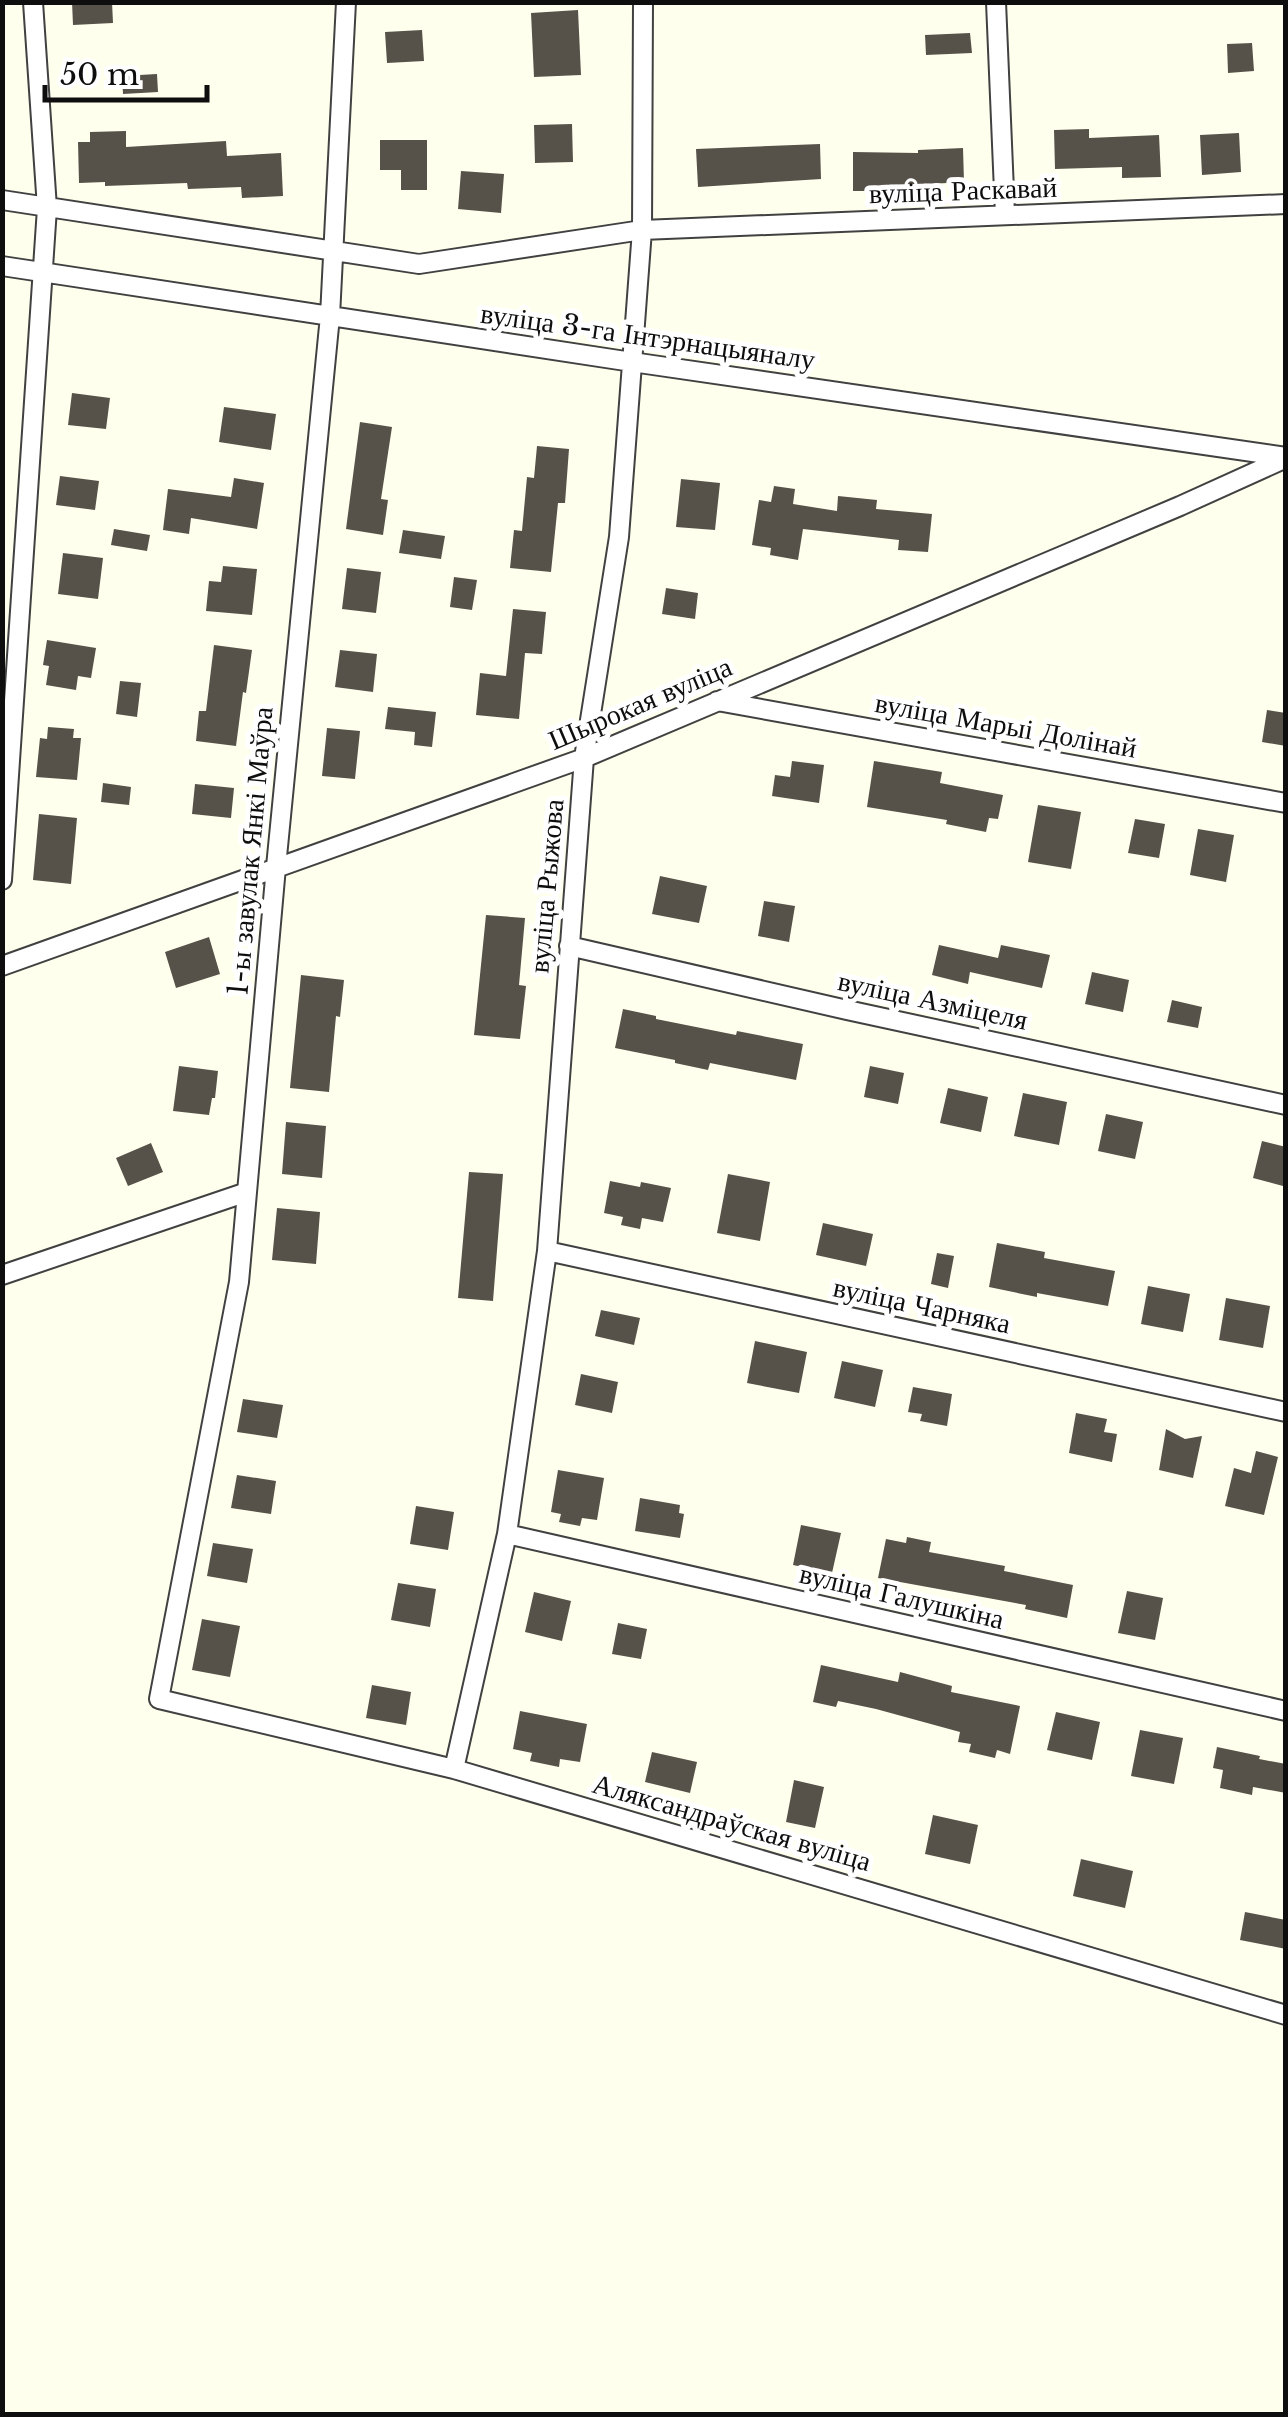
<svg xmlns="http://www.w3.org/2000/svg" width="1288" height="2417" viewBox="0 0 1288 2417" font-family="'Libre Baskerville',serif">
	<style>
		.building { fill: #575249 }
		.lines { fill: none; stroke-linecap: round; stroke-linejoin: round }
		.minor-casing { stroke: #414141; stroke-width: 22 }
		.minor { stroke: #fff; stroke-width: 18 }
		.labels { text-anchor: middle; stroke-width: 10; stroke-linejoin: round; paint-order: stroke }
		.street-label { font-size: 28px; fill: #0e0e0e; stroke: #fff }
	</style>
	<rect width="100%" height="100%" fill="#ffe"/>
	<path class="building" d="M72,2H112L113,23L73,25Z
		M578,10L581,75L534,77L531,13Z
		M422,30L424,61L387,63L385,32Z
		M970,33L972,53L926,55L925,35Z
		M1252,43L1254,71L1228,73L1227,44Z
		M157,74L158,92L123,94L122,76Z
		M572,124L573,162L535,163L534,125Z
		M1089,129V138L1159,135L1161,177L1122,178V167L1055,169L1054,130Z
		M126,131V147L226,141L227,156L281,153L283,196L242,198L241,187L188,189L187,183L105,186V182L79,183L78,142H90V132Z
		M1239,133L1241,172L1202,175L1200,135Z
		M380,140H427V190H401V170H380Z
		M820,144L821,179L698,187L696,149Z
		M963,148L964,182L896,186V191H853V152L918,153V150Z
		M461,171L504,174L501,213L458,209Z
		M72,393L110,398L106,429L68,425Z
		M224,407L276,414L271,450L219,442Z
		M360,422L392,427L381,499L388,500L383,535L346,529Z
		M537,446L569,449L565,503H558L551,572L510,568L514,530L522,531L527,477L534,478Z
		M60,476L99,481L95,510L56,505Z
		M234,478L264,483L257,529L191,518L189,534L163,530L168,489L231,497Z
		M681,479L720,483L715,530L676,527Z
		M774,486L795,489L793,504L837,511L838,496L877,500L876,509L932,514L928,552L898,550L899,540L803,529L798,560L770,555L771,548L752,545L759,500L771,502Z
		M114,529L150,535L147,551L111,545Z
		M403,530L445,536L441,559L399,553Z
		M63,553L103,558L98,599L58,594Z
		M223,566L257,569L252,615L206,611L209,581L221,582Z
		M347,568L381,572L376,613L342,609Z
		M454,577L477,580L472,610L450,607Z
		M666,588L698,593L695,619L662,614Z
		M513,609L546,612L542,654L525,653L519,719L476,715L480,673L506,676Z
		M47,640L96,648L91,678L78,676L76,690L46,685L49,666L43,665Z
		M214,645L252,650L246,693L243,692L236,746L196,741L199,711H206Z
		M340,650L377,654L373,692L335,687Z
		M120,681L141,683L137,717L116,714Z
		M388,707L436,712L432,747L414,745L415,732L385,729Z
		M1267,710L1286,713V746L1262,742Z
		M48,727L74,729L73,738H81L77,780L36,777L40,738L47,739Z
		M327,728L360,731L355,779L322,776Z
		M792,761L824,765L819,803L772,796L775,775L790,777Z
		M874,761L942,772L940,783L1003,795L998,819L989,818L986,832L946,824L947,820L867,807Z
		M103,783L131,787L129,805L101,802Z
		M195,784L234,788L231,818L192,814Z
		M1038,805L1081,812L1071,869L1028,862Z
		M39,814L77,818L71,884L33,880Z
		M1135,819L1165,824L1159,858L1128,853Z
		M1198,829L1234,835L1226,882L1190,875Z
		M660,876L707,886L699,923L652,914Z
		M764,901L795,906L789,942L758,936Z
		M486,915L525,918L519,985L526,986L520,1039L474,1035Z
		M209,937L220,974L176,988L165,952Z
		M939,945L998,958L1001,945L1050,955L1042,988L970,972L968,984L932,975Z
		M1092,972L1129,980L1123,1012L1085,1004Z
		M301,975L344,980L340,1017L336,1016L329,1092L290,1088Z
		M1172,1000L1202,1007L1198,1028L1167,1022Z
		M623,1009L656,1016V1019L736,1035L737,1031L803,1044L796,1080L710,1063L708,1070L675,1063V1060L615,1048Z
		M179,1066L218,1071L215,1098H212L209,1115L173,1111Z
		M870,1066L904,1073L898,1104L864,1097Z
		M948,1088L988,1097L981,1132L940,1123Z
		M1023,1093L1067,1102L1059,1145L1014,1136Z
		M1106,1114L1143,1122L1135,1159L1098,1151Z
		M286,1122L326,1126L322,1178L282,1174Z
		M1262,1141L1286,1147V1173L1283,1186L1253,1178Z
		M151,1143L163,1172L128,1186L116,1158Z
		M469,1172L503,1174L493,1301L458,1298Z
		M728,1174L770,1182L760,1241L717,1233Z
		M610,1181L640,1187L641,1182L671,1188L663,1222L642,1218L640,1229L621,1225L623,1217L604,1213Z
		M277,1208L320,1212L316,1264L272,1260Z
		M823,1223L873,1234L866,1266L816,1255Z
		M997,1243L1045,1252L1044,1258L1115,1271L1108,1306L1037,1293V1297L989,1287Z
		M937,1253L954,1256L948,1288L931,1284Z
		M1148,1286L1190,1294L1183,1332L1141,1324Z
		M1226,1298L1270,1306L1263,1348L1219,1340Z
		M601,1310L640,1318L634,1345L595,1336Z
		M755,1341L807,1352L799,1393L747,1383Z
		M842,1361L883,1370L875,1407L834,1398Z
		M581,1374L618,1382L612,1413L575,1405Z
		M913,1387L952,1394L947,1426L920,1421L922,1414L908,1412Z
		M243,1399L283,1405L277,1438L237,1432Z
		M1076,1413L1107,1419L1104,1432L1117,1434L1112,1462L1069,1453Z
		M1166,1429L1185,1439L1202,1436L1193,1478L1159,1470Z
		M1256,1451L1278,1457L1264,1515L1225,1506L1234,1468L1251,1473Z
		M558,1470L604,1478L597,1520L582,1518L580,1526L559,1522L561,1514L551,1512Z
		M237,1475L276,1481L271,1514L231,1508Z
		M640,1498L680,1505L679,1513L684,1514L680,1538L635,1531Z
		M416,1506L454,1512L448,1550L410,1544Z
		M801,1525L841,1533L832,1573L793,1565Z
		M907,1537L931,1542L929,1552L1005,1566L1004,1571L1073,1585L1067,1618L1025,1609L1026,1605L878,1578L886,1539L906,1543Z
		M213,1543L253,1549L247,1583L207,1576Z
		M398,1583L436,1589L430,1627L391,1620Z
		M1127,1591L1163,1598L1155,1640L1118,1633Z
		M534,1592L571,1601L562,1641L525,1632Z
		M202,1619L240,1626L230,1677L192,1670Z
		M618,1623L647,1629L641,1659L612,1654Z
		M821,1665L898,1682L900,1672L952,1686L951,1692L1020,1706L1010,1754L997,1750L995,1758L969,1752L971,1744L958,1742L960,1732L876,1709L838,1701L836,1707L813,1702Z
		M372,1685L411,1692L406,1725L366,1718Z
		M520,1711L587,1724L580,1762L560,1759L559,1767L530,1761L532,1753L513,1749Z
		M1056,1712L1100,1722L1092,1760L1047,1750Z
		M1140,1730L1183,1738L1174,1784L1131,1776Z
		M1217,1747L1260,1756L1259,1759L1286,1764V1793L1253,1787L1252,1795L1220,1788L1223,1770L1213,1768Z
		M652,1752L697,1762L690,1793L645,1782Z
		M794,1780L824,1787L815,1828L786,1822Z
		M933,1815L978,1825L970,1864L925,1854Z
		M1081,1859L1133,1871L1125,1908L1073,1896Z
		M1245,1912L1286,1920V1949L1240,1940Z"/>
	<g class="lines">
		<defs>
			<path id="minor" d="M346,2L330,316L276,867L239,1282L159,1699L454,1769L1286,2015
				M996,2L1005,215
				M2,200L419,264L642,230L1286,204
				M2,266L632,362L1286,457
				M717,701L1286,803
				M2,880L47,208L33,2
				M569,946L847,1010L1286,1105
				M2,966L584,758L1180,506L1286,458
				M547,1251L1286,1412
				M2,1275L247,1192
				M507,1534L1286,1711
				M454,1769L507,1534L547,1251L584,758L619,537L642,230L643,2"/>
		</defs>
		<use href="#minor" class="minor-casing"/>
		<use href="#minor" class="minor"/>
	</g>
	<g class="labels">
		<g class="street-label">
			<text transform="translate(963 190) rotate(-2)" y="10">вуліца Раскавай</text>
			<text transform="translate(648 336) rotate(8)" y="10">вуліца 3-га Інтэрнацыяналу</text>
			<text transform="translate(640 703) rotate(-23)" y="10">Шырокая вуліца</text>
			<text transform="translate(1006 725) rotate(10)" y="10">вуліца Марыі Долінай</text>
			<text transform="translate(250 851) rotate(-85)" y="10">1-ы завулак Янкі Маўра</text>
			<text transform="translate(546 886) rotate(-85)" y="10">вуліца Рыжова</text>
			<text transform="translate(933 1000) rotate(12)" y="10">вуліца Азміцеля</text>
			<text transform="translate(922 1305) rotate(12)" y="10">вуліца Чарняка</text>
			<text transform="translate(902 1596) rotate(13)" y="10">вуліца Галушкіна</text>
			<text transform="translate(732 1822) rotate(16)" y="10">Аляксандраўская вуліца</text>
		</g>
	</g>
	<rect width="1288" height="2417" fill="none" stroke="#0e0e0e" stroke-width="10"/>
	<path d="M45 85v15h162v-15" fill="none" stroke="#0e0e0e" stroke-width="5"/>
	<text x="60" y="85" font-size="30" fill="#0e0e0e" stroke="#ffffff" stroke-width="8" paint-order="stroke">50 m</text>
</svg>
